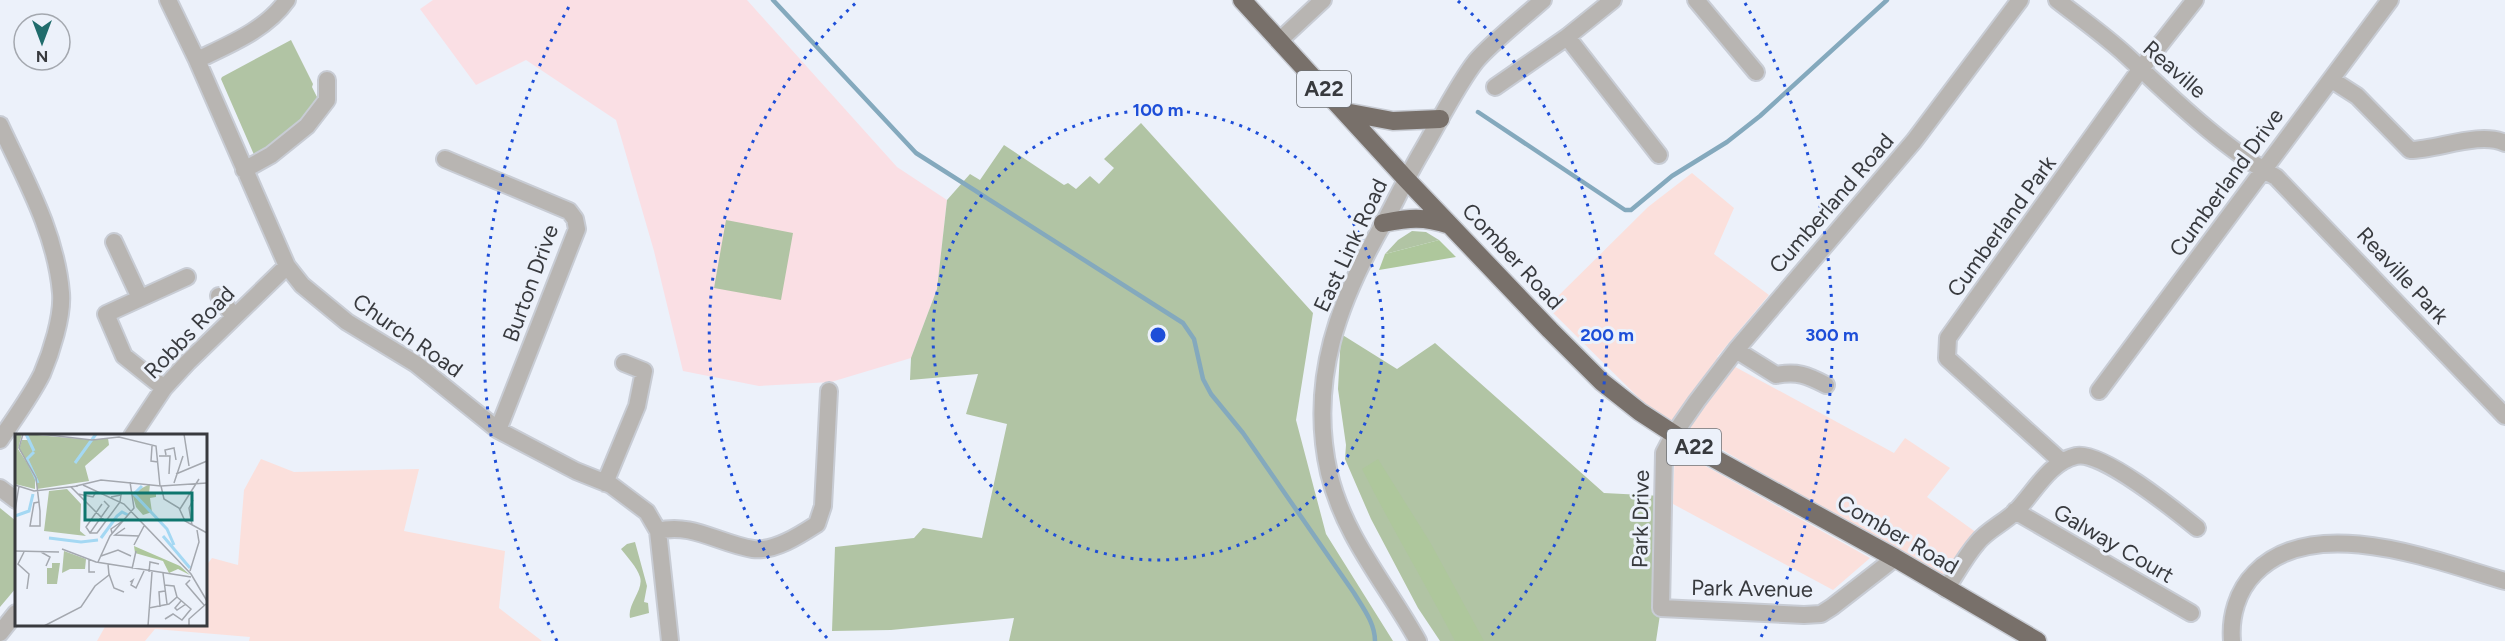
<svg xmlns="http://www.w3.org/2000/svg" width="2505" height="641" viewBox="0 0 2505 641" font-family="Figtree,sans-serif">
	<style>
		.commercial { fill: #fbe0dc }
		.education { fill: #fadfe4 }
		.green { fill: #b1c4a4 }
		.forest { fill: #aec79c }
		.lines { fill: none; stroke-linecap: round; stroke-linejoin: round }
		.stream { stroke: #84a9bd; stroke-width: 4.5 }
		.minor-casing { stroke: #c8ccd4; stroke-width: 20 }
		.highway-casing { stroke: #c8ccd4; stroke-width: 21 }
		.minor { stroke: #b8b5b2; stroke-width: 16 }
		.highway { stroke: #78706a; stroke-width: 18 }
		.ring { fill: none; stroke: #1d4ed8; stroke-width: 3; stroke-dasharray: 3 6 }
		.labels { text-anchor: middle; stroke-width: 6; stroke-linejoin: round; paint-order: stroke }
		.shield { fill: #ecf1fa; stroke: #6e7176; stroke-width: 1.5 }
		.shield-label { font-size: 21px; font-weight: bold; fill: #383a3e }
		.street-label { font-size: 22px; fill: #383a3e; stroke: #ecf1fa }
		.inset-river { fill: none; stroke: #a4d8f3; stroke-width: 3 }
		.inset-road { fill: none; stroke: #a4a8af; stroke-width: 1.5 }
		.view { fill: #0f766e; fill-opacity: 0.15; stroke: #0f766e; stroke-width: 3 }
		.inset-edge { fill: none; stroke: #383a3e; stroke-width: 3 }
		.centre { fill: #1d4ed8; stroke: #ecf1fa; stroke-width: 3 }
		.ring-label { font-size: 18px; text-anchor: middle; font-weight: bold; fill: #1d4ed8; stroke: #ecf1fa; stroke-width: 6; stroke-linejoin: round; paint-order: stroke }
	</style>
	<rect width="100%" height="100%" fill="#ecf1fa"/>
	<path class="commercial" d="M1692,173L1734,208L1714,254L1769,295L1717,357L1894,453L1905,438L1950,468L1927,497L1977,533L1943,580L1699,436L1653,412L1547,307L1648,207Z
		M1675,449L1870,558L1833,590L1673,504Z
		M261,459L294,472L419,469L404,531L505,551L499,608L542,641H249L250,637L155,629L145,641H97L106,625L206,624V566L212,558L238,565L244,490Z"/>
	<path class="education" d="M433,0H747L897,167L947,200L937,289L911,358L831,382L759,386L683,371L654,251L616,120L526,60L476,85L420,9Z"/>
	<path class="green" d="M291,40L313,84L312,87L319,101L317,109L255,157L221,79L222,77Z
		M1141,123L1313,313L1296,420L1326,534L1393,641H1009L1014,618L891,630L832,631L835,547L914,538L923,528L982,538L1007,424L966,414L978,374L910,380L911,358L937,289L947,200L970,174L980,180L1004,145L1064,185L1068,183L1076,189L1090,176L1099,184L1114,168L1104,159Z
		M726,220L793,233L781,300L714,288Z
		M1412,231L1426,232L1439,240L1385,254L1398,240Z
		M1341,334L1397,369L1435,343L1604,493L1662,496L1661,608L1656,641H1440L1418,608L1371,519L1345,459L1346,445L1338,389Z
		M0,508L16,521V588L0,607Z
		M635,542L647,586L644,602L648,603L649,613L630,618C627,604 644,590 640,577C637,567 627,557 621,549L627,544Z"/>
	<path class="forest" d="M1439,240L1456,257L1379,270L1385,254Z
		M1378,459L1430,542L1484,641H1455C1425,583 1391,527 1362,469Z"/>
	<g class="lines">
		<path class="stream" d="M773,0L916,153L1183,323L1194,339L1203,379L1211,394L1243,433L1354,593C1363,608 1375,623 1375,641
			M1478,112L1625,210H1631L1672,176L1727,142L1760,116L1887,0"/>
		<defs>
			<path id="minor" d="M168,0L197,60L287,266L302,285L347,322L416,364L498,430L576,471L611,485L647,512L658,531L670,641
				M1696,0L1756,72
				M2057,0C2080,18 2104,35 2126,55C2170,96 2224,149 2276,177L2505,416
				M1567,37L1659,155
				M1279,41L1323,0
				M197,60C230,44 266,30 287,0
				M2332,80L2357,96L2410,150C2437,150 2480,131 2505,143
				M1495,87L1567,37L1613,0
				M0,125C25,179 56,233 61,293C63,316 51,353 42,374C31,396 14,419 0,440
				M445,159L569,211L575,219L577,229L498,430
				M244,170L271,155L307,126L327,100V80
				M114,242L140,298
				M219,296L234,317
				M1736,350L1776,375C1797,371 1807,375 1826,385
				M164,388L124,356L106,314L187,277
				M2099,391L2390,0
				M132,436L164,388L188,362L287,266
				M2062,462L1947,358L1948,338L2140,70L2195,0
				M605,483L637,406L644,371L624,363
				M0,488L16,500
				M2015,511L2191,613
				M658,531C691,522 720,544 753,549C774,552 800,535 817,524L823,506L829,391
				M1895,558L1832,607L1821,614L1804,615L1661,608L1664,453L1674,434L1697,401L1736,350L1914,141L2020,0
				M1946,589C1956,574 1965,557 1977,543C1987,530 2004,523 2016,511C2034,493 2049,462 2076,456C2101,450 2176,511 2197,528
				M0,633L16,613
				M1418,641C1387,585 1344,537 1329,473C1308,380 1339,299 1386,219C1398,196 1409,173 1422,151C1438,124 1457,85 1476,61C1492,42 1523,18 1543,0
				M2232,641C2230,617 2237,591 2255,573C2314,512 2436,561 2505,581"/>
			<path id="highway" d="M1242,0L1406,179L1550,330L1602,382L1640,412L1697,449L1895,558L2037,641
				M1345,112L1393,121L1440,119
				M1383,223C1409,218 1423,216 1450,225"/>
		</defs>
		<use href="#minor" class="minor-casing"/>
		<use href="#highway" class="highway-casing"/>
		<use href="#minor" class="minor"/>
		<use href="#highway" class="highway"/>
	</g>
	<g class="ring">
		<circle cx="1158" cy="335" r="225"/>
		<path d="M827 638A449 449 0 0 1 858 1M1458 1A449 449 0 0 1 1489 638"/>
		<path d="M557 641A674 674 0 0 1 571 3M1745 3A674 674 0 0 1 1759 641"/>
	</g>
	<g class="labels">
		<g class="shield">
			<rect x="1297" y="71" width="54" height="36" rx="4.5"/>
			<rect x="1667" y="429" width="54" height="36" rx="4.5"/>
		</g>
		<g class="shield-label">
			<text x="1324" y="96">A22</text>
			<text x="1694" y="454">A22</text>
		</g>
		<g class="street-label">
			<text transform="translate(2175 69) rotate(41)" y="8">Reaville</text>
			<text transform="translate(2226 182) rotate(-54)" y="8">Cumberland Drive</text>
			<text transform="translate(1831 203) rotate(-49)" y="8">Cumberland Road</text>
			<text transform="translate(2001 226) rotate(-54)" y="8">Cumberland Park</text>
			<text transform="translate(1350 245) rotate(-65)" y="8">East Link Road</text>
			<text transform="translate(1513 256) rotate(47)" y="8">Comber Road</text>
			<text transform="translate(2403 275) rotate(47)" y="8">Reaville Park</text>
			<text transform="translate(530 283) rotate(-70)" y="8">Burton Drive</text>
			<text transform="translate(189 332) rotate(-46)" y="8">Robbs Road</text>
			<text transform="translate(408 335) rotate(35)" y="8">Church Road</text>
			<text transform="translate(1640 519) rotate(-89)" y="8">Park Drive</text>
			<text transform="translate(1898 534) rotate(30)" y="8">Comber Road</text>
			<text transform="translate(2114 543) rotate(30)" y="8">Galway Court</text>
			<text transform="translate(1752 588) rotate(1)" y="8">Park Avenue</text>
		</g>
	</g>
	<g transform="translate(15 434)">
		<rect width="192" height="192" fill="#ecf1fa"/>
		<path d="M0,0H7L3,15L20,41V55L0,50ZM11,0L77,6L93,4L94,11L70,32L74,47L22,55V44L4,15L7,6H13ZM135,50L134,60H141V63L135,64L137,78L128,81L121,73L117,59ZM52,55L66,70L65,97L71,102L29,97L34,57ZM49,117L71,125L70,135H55L47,139ZM37,129H45L42,150H32V134H37Z" fill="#b1c4a4"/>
		<path d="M119,112L165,132L175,141L163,135L154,139L148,127L120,119Z" fill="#aec79c"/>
		<path class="inset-river" d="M11,0L19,17M19,18L12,25L23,49M60,29L81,0M127,52L119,60L152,95L159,111M0,82L14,77L18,60M148,102L175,134M34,104L66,108L83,106M86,104L102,82L107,78L113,81"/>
		<path class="inset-road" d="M8,0L4,14L21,44L25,77V92H15L19,69L24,68M25,0L77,6L104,3L141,12L145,52M169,0L174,32M137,12L136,27L143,28M151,21L150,16L159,14L161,26M144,22H155L154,40M161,40L192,27M159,49L168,22M0,51L19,57L63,52M68,51L109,70L176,140L192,167M61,52L86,46L146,52L192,49M146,52L149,65L164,74L170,87L192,99M56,53L90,87M63,60L78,63L81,58M87,70L71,93L75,99L94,72L89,67M165,75L184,45M0,77L4,52M177,91L174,74L178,66M110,94L100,101L124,102M75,99H82L105,68L106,61L96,63M97,99L96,95L109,86M119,111L129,92M47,115L81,128L176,143M0,117L44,118M9,118L3,130L14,140L12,155M26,118L35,123L31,132M86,122L103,116L116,122M74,125V138H80M83,128L95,102L119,74L115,48M117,135L121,117M175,137L184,108L182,96M134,138L135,128L144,130M148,139L152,170M94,140L99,154L109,158M175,146L171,150L189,171M115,148L118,146L116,151L121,154L129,137M166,167L160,174L162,176L171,170M145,173L144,158L150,157M134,174L154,170L162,163L159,152L149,151M150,185L158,180L167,186L176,175L162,163M29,192L66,173L80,152L94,141L93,130M133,192L137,138M174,192V185L191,170"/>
		<path class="view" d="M70,59H177V86H70Z"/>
		<rect width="192" height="192" class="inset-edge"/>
	</g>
	<circle cx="1158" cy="335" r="9" class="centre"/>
	<g class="ring-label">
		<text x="1158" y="116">100 m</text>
		<text x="1607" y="341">200 m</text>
		<text x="1832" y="341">300 m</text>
	</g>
	<g transform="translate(42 42) rotate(180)"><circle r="28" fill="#ecf1fa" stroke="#a4a8af" stroke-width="1.5"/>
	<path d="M0-4.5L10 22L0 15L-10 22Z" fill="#206c6c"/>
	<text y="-9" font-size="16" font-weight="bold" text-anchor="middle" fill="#383a3e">N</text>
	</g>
</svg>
